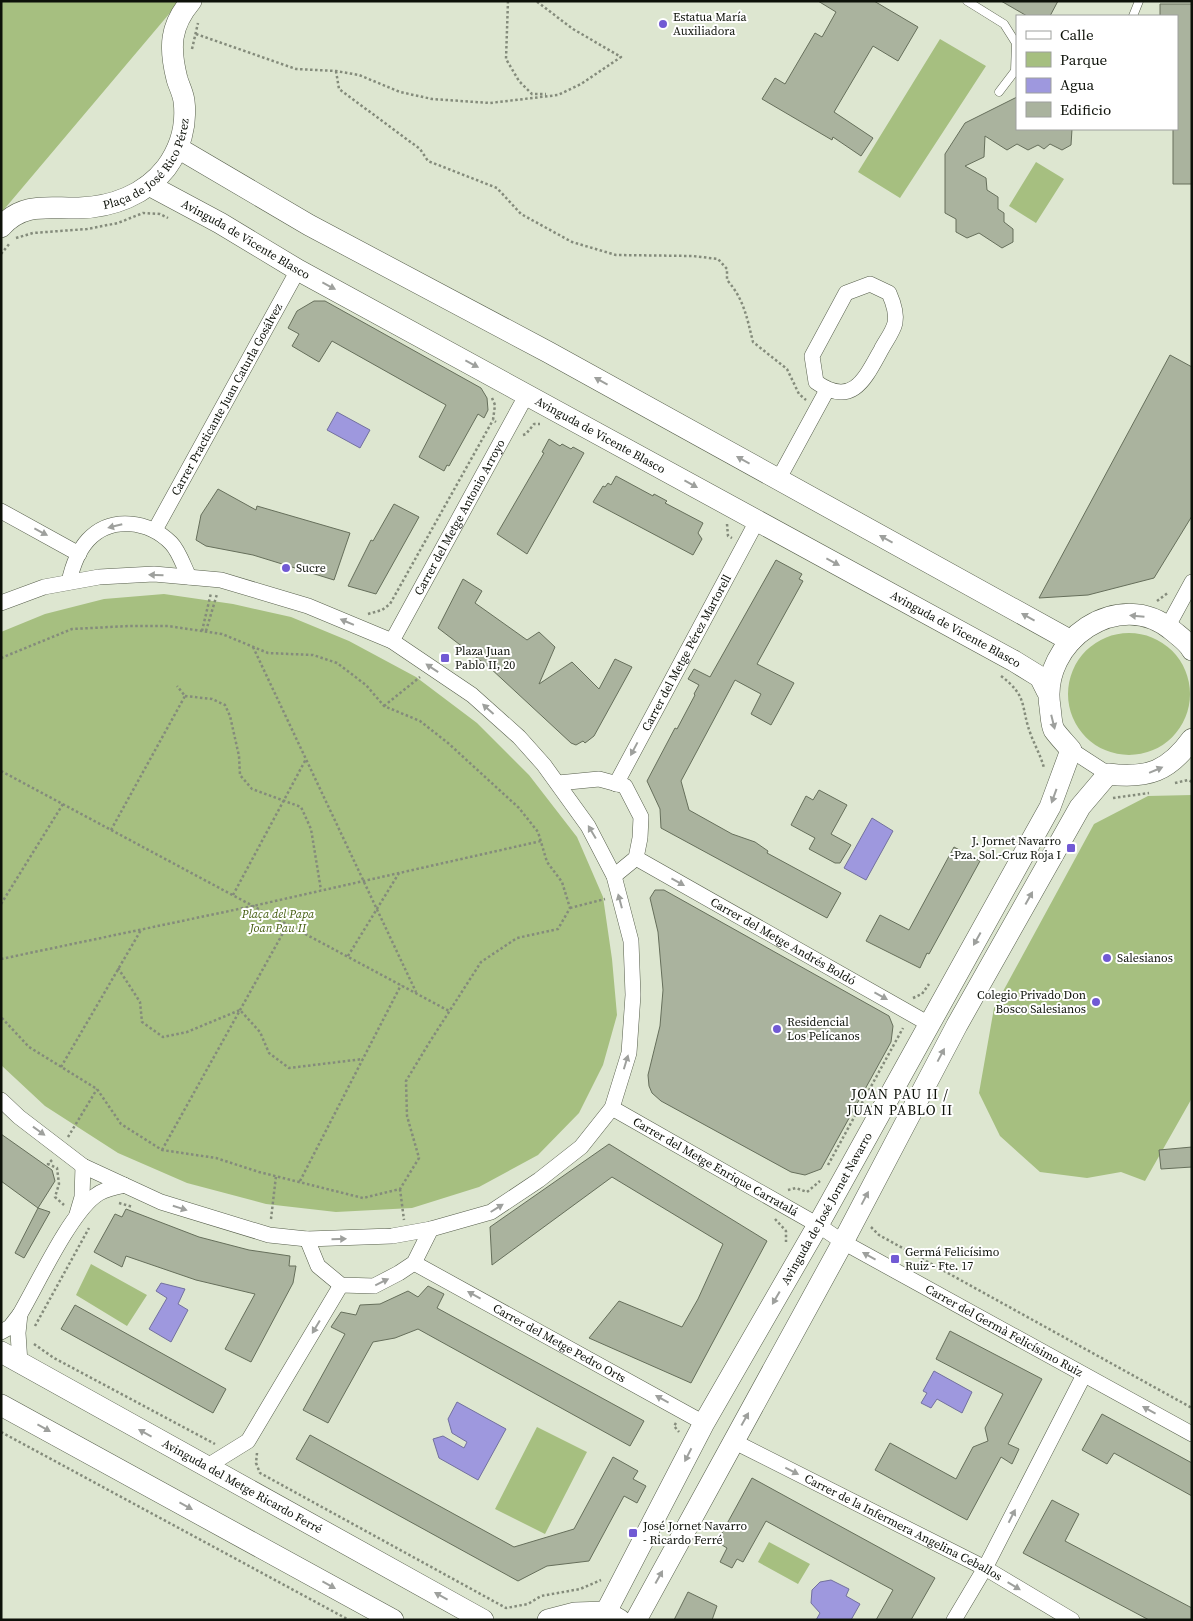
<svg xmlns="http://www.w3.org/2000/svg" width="1193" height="1621" viewBox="0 0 1193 1621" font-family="'Source Serif 4',serif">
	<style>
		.green { fill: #a6bf80 }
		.water { fill: #9e98de; stroke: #72709e }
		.building { fill: #aab39e; stroke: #666f5b }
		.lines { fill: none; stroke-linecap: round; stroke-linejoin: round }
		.lane-casing { stroke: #565e4b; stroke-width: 9 }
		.street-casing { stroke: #565e4b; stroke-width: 16 }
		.secondary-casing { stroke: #565e4b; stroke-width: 22 }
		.path { stroke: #848b7b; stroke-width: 2.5; stroke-dasharray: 2.5 2.5; stroke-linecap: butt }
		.lane { stroke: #fff; stroke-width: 8 }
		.street { stroke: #fff; stroke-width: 15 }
		.secondary { stroke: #fff; stroke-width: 21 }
		.oneway { fill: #9ea09d }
		.poi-dot { fill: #715ad4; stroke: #fff; stroke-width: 2 }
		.labels { text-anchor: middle; stroke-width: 4; stroke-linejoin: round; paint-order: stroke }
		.poi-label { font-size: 12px; fill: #0d1109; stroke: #fff; text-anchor: start }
		.street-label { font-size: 12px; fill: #0d1109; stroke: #fff }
		.park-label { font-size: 12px; font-style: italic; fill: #486114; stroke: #fff }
		.neighbourhood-label { font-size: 14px; letter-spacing: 1px; fill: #0d1109; stroke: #fff }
	</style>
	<rect width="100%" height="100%" fill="#dde6d0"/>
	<path class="green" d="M1,1H180L1,213Z
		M940,39L986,66L900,198L858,172Z
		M1036,162L1064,179L1036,223L1009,206Z
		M164,594L233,604L291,617L349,641L416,677L477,723L529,775L577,837L603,897L612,959L617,1015L603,1065L579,1113L538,1155L479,1187L412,1208L336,1212L266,1204L187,1183L118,1153L45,1106L1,1065V632L45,614L104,599Z
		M1068 694a61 61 0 1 1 122 0a61 61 0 1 1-122 0Z
		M1192,795V1098L1145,1181L1121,1172L1087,1178L1040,1172L1000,1136L979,1093L994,1008L1094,824L1148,796Z
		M91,1264L147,1295L127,1326L76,1295Z
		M537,1427L587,1452L545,1534L495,1509Z
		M769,1542L810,1564L798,1584L758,1562Z"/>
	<path class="water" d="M337,412L370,430L360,448L327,430Z
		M872,818L893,831L866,880L844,868Z
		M161,1283L185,1289L178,1304L188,1310L171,1342L149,1329L167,1298L156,1291Z
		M934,1371L972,1392L962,1413L937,1399L931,1408L921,1403L927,1393L923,1391Z
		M457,1402L506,1429L478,1480L439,1458L433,1439L443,1436L464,1448L467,1442L452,1433L448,1419Z
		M831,1580L849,1589L846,1596L860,1604L851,1620H816L820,1613L811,1603L812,1590L820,1582Z"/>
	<path class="building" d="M818,1H874L918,27L898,61L873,46L834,112L873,138L861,156L833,137L832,140L762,99L775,78L785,84L815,33L822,37L836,12Z
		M1001,1H1058L1050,16H1027Z
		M1160,4H1192V184H1173V129H1177V16H1160Z
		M1017,97V129H1072L1071,145L1062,150L1050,144L1044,149L1038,145L1028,150L1017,144L1007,150L985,136L984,157L965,166L986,178L987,190L998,197V209L1004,213V222L1013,229V242L1002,248L979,233L967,238L956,232V219L945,213V154L965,123Z
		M314,301H325L481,388L487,398L488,410L484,418L478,414L449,466L447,465L444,471L419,457L446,405L332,341L319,362L292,346L299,334L288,328L297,311Z
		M1170,355L1192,367V516L1154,578L1088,595L1039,598Z
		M549,439L560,446L562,444L571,449L573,447L584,453L527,554L497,534L544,453L542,452Z
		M616,476L653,496L654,494L667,501L665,503L703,523L698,533L702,539L693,555L593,502L603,486L605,487L608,483L611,485Z
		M218,489L256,510L257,506L350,533L334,580L253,555L206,546L196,540L201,515Z
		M394,504L419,517L376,594L348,586L371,540L373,541Z
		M776,560L802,574L799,579L803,581L757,664L794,683L771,725L751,714L761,694L735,680L681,781L689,810L732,834L755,842L768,851L767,853L841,893L827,918L661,828L660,809L647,781L675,728L677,729L695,695L694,694L699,685L688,679L694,669L710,677Z
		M463,579L482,591L475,603L527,640L539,632L555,647L539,684L572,662L599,689L615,659L632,667L594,736L585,743L583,741L576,745L571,743L489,667L438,628Z
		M819,790L847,805L831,834L851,845L840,863H835L809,849L815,838L791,825L806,796L813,800Z
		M954,847L980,861L929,954L927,953L920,968L866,941L880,915L909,930Z
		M655,890H664L889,1016L893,1026L891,1042L821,1169L805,1175L791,1172L661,1101L652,1093L649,1086L648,1075L660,1026L663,990L658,932L650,898Z
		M1,1134L52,1170L55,1181L38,1208L1,1181Z
		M609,1144L767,1241L691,1383L589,1338L619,1301L682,1327L698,1299L723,1244L612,1177L492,1265L490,1227Z
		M1192,1147V1167L1161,1169L1159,1150Z
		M38,1208L50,1212L24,1258L15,1253Z
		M126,1209L199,1237L249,1250L290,1256L289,1266H296L293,1283L251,1362L225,1349L255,1294L196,1280L126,1256L122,1267L94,1252L115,1214L122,1217Z
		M428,1286L444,1294L437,1308L644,1421L630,1446L418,1329L395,1338L373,1342L328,1423L303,1410L345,1334L331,1327L341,1312L356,1315L360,1305L380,1304L408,1291L418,1297Z
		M75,1305L226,1389L213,1413L61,1329Z
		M950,1331L1042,1379L1008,1444L1019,1449L1012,1464L1001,1457L967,1520L875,1470L890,1443L956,1479L973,1447L988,1441L985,1428L1003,1394L936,1359Z
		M1102,1414L1192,1463V1496L1114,1453L1107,1464L1082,1450Z
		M310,1435L514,1547L574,1529L613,1457L638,1471L633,1479L646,1486L637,1503L624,1496L589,1561L547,1566L518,1581L296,1459Z
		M752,1478L935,1578L911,1620H876L893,1590L766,1521L743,1562L737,1559L732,1568L720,1562L727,1548L717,1542Z
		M1052,1500L1079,1514L1065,1541L1192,1608V1620H1149L1023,1553Z
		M688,1592L717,1606L712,1620H674Z"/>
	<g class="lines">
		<defs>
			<path id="lane" d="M967,1L1004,24L1016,43L1015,71L999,92
				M1133,16L1139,1"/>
			<g id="street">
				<path d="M870,284L889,293C893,302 897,313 895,323C893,332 885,342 881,350C865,379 852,408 816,382L812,356L846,293Z"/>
				<path d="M778,480L827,390"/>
				<path d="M1,511L79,554"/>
				<path id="s1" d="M155,530L298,270"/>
				<path d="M69,582C72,568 78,551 88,540C111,515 149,521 171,543C179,551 184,567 189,577"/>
				<path d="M1,603L44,587L99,577L154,574L221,580L308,606L392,641L472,695L519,737L544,765L588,826L614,876L631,941L633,995L629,1053L612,1108L581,1147L539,1180L491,1212L431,1229L392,1236L307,1239L269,1235L161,1202L83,1166L19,1117L1,1100"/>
				<path d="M1168,626L1192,582"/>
				<path id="s2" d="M392,641L527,394"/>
				<path d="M1071,750L1108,774"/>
				<path d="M558,783L599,779L625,786L641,817L640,838L636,858L614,876"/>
				<path id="s3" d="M616,784L757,521"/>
				<path id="s4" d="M636,858L929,1024"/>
				<path id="s5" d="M612,1108L818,1225L843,1242L1192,1434"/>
				<path d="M77,1214L82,1197L83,1166"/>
				<path d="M307,1239L318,1266L341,1285L374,1286L399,1273L414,1263L431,1229"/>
				<path id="s6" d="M414,1263L704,1423"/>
				<path d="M20,1314C38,1283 69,1216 95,1196C103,1189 114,1188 124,1185"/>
				<path d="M1,1332L10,1327L20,1314L18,1333L20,1363"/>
				<path id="s7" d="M733,1441L985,1568L1072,1620"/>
				<path d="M206,1467L248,1441L341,1285"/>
				<path d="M954,1620L985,1568L1084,1375"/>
			</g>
			<g id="secondary">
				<path d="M178,148L309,225L548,352L1071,641"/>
				<path id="s8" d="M149,185L220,223L298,270L1014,661L1040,677L1047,691"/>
				<path id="s9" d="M1,227C23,201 51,209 79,208C112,207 145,195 166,168C180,149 187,125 184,101C183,93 179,86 177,79C169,47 170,26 191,1"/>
				<path id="s10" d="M1,1352L483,1620"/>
				<path d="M1,1405L393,1620"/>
				<path id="s11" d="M606,1612L704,1423L818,1225L1050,807L1071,750C1066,744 1059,737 1054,730C1051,724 1051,714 1050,707C1039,641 1120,585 1173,631C1180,637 1188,642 1192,650"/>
				<path d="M548,1620L575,1613L606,1612L620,1620"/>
				<path d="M636,1620L843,1242L957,1025L1080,807L1108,774C1148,779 1169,771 1192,739"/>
			</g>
		</defs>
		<use href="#lane" class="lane-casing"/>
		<use href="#street" class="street-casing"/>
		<use href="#secondary" class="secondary-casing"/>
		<path class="path" d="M508,1L506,59L519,81L532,94H546
			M196,34L296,69L336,71L359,75L400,92L432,99L490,103L558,95L581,84L621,57L573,29L536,1
			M192,49L198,23
			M336,71L339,89L420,149L428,161L497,188L521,214L572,242L616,255L693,256L718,259L727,269V280C744,299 747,318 753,342L787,369L799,394L806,400
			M16,238L33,233L87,229L118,223L143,213L160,214L168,218
			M1,254L10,243
			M492,398L495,405L493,420L496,422
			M523,435L526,434L534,424H540
			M727,524L728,536L732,538
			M1157,601L1169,592
			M368,614L382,610L390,604L493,420
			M202,631L211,593
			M206,631L217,594
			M253,647L416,992
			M1,658L72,629L129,626H168L222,634L268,653L313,655L337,663L366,685L384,706L420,721L448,743L519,808L538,832L547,862L562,882L570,908L558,929L517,938L481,962L429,1043L406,1081L407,1116L419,1158L400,1189L363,1198L259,1172L216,1158L162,1150L121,1124L97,1089L29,1047L1,1017
			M1001,676C1029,697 1020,707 1031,735C1035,746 1041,756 1044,768
			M185,696L212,699L225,705L230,716L239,756L240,775L252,789L301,807L311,829L321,890
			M384,706L420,677
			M1,771L449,1011
			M1175,783L1188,780L1192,782
			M1113,798L1149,793
			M111,830L185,696L177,686
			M233,895L306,759
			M1,904L63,804
			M570,908L605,899
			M348,956L399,873
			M1,959L253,906L541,841
			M118,968L140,1002L142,1022L163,1037L187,1032L240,1010L260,1032L269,1053L289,1068L363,1059
			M913,998L922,994L929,984
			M61,1067L141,930
			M68,1137L97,1089
			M162,1150L288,924
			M52,1160L48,1164L57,1168L59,1184L55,1197L64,1205
			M828,1165L903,1028
			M300,1181L401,985
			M400,1189L404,1220
			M788,1190L796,1188L807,1192L820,1181
			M119,1203L133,1207
			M271,1219L276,1176
			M775,1219L786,1231V1242
			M871,1227L879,1235L1192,1408
			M35,1326L89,1228
			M34,1344L54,1358L215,1444
			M676,1423L674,1426L679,1432
			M1,1432L349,1620
			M257,1453L256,1463L260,1473L506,1608L528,1604L541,1596L580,1589L601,1580"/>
		<use href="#lane" class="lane"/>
		<use href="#street" class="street"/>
		<use href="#secondary" class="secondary"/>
	</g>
	<defs><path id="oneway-solid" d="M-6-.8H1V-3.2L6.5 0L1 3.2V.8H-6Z" transform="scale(1.25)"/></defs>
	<g class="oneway">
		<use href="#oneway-solid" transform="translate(329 286) rotate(28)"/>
		<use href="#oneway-solid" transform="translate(472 364) rotate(28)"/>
		<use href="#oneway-solid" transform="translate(601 381) rotate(-151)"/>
		<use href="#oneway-solid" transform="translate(743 460) rotate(-151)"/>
		<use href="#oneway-solid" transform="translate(691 484) rotate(29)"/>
		<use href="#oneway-solid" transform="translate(115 526) rotate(166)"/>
		<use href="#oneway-solid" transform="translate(41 532) rotate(28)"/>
		<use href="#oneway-solid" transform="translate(886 539) rotate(-151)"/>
		<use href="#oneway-solid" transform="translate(833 562) rotate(28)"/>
		<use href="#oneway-solid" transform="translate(156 575) rotate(-178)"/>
		<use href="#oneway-solid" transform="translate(1137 616) rotate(-175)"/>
		<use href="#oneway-solid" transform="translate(1028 617) rotate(-151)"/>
		<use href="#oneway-solid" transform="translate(347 622) rotate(-157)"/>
		<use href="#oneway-solid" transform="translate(432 668) rotate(-146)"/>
		<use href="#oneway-solid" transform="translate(488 709) rotate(-138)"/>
		<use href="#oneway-solid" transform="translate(1053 722) rotate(76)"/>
		<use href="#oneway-solid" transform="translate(634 749) rotate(118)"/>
		<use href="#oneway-solid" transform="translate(1156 770) rotate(-23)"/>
		<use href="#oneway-solid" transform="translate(1054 796) rotate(110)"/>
		<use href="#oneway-solid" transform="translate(592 832) rotate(-121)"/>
		<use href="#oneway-solid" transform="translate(678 882) rotate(29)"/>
		<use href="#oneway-solid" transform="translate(1029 898) rotate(-61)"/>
		<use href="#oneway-solid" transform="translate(620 901) rotate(-105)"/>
		<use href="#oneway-solid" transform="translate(977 939) rotate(119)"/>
		<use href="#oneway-solid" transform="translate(881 996) rotate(29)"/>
		<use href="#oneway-solid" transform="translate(941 1055) rotate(-62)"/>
		<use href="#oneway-solid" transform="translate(626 1062) rotate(-73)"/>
		<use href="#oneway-solid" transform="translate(39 1131) rotate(36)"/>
		<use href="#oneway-solid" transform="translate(865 1198) rotate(-62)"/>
		<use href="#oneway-solid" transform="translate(180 1208) rotate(17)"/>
		<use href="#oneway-solid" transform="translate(497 1208) rotate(-32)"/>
		<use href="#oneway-solid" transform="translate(339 1239) rotate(-1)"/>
		<use href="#oneway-solid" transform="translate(869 1256) rotate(-151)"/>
		<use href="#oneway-solid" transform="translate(382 1282) rotate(-26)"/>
		<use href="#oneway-solid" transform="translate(474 1295) rotate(-151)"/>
		<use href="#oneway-solid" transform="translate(776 1298) rotate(120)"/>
		<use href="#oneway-solid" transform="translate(316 1327) rotate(121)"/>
		<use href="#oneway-solid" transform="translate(662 1399) rotate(-151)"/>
		<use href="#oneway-solid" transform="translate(1149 1410) rotate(-151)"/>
		<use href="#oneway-solid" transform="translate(745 1419) rotate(-61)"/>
		<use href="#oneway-solid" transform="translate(44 1428) rotate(29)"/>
		<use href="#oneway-solid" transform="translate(145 1433) rotate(-151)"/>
		<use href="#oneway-solid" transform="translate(688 1455) rotate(117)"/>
		<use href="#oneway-solid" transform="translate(792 1471) rotate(27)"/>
		<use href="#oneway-solid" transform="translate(186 1506) rotate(29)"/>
		<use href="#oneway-solid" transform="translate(1012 1516) rotate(-63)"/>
		<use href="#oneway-solid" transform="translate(659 1577) rotate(-61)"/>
		<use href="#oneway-solid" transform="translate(329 1585) rotate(29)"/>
		<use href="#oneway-solid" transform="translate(1014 1586) rotate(31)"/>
		<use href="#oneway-solid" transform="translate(441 1596) rotate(-151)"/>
	</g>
	<g class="poi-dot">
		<circle cx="663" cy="24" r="5"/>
		<circle cx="286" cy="568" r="5"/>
		<rect x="440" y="653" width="10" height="10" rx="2.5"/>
		<rect x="1066" y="843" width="10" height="10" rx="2.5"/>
		<circle cx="1107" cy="958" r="5"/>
		<circle cx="1096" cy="1002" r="5"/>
		<circle cx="777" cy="1029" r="5"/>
		<rect x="890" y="1254" width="10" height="10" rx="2.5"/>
		<rect x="628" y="1528" width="10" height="10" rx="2.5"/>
	</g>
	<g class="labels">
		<g class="poi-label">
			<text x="673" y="21">Estatua María<tspan x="673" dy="14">Auxiliadora</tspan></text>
			<text x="296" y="572">Sucre</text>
			<text x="455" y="655">Plaza Juan<tspan x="455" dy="14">Pablo II, 20</tspan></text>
			<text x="1061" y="845" text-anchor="end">J. Jornet Navarro<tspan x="1061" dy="14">-Pza. Sol.-Cruz Roja I</tspan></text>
			<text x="1117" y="962">Salesianos</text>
			<text x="1086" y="999" text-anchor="end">Colegio Privado Don<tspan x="1086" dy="14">Bosco Salesianos</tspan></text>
			<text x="787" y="1026">Residencial<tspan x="787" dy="14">Los Pelícanos</tspan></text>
			<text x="905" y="1256">Germá Felicísimo<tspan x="905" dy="14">Ruiz - Fte. 17</tspan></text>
			<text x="643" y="1530">José Jornet Navarro<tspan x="643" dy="14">- Ricardo Ferré</tspan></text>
		</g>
		<g class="street-label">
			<text dy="4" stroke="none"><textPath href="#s9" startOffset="172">Plaça de José Rico Pérez</textPath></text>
			<text dy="4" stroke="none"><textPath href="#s8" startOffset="111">Avinguda de Vicente Blasco</textPath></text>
			<text dy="4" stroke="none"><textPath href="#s1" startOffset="149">Carrer Practicante Juan Caturla Gosálvez</textPath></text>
			<text dy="4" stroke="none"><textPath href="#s8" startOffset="516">Avinguda de Vicente Blasco</textPath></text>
			<text dy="4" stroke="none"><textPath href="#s2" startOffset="141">Carrer del Metge Antonio Arroyo</textPath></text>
			<text dy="4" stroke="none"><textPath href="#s8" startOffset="921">Avinguda de Vicente Blasco</textPath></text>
			<text dy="4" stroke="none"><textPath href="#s3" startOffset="149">Carrer del Metge Pérez Martorell</textPath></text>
			<text dy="4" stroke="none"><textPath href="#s4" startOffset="169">Carrer del Metge Andrés Boldó</textPath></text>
			<text dy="4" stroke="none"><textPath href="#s5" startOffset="119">Carrer del Metge Enrique Carratalá</textPath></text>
			<text dy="4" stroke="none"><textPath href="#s11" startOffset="460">Avinguda de José Jornet Navarro</textPath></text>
			<text dy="4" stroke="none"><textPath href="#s5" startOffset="451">Carrer del Germà Felicísimo Ruiz</textPath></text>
			<text dy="4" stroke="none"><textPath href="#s6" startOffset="166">Carrer del Metge Pedro Orts</textPath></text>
			<text dy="4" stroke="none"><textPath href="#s10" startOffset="276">Avinguda del Metge Ricardo Ferré</textPath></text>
			<text dy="4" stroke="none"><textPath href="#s7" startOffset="191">Carrer de la Infermera Angelina Ceballos</textPath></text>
		</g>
		<g class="park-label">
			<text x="278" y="918">Plaça del Papa<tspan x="278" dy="14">Joan Pau II</tspan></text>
		</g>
		<g class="neighbourhood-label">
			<text x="900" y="1099">JOAN PAU II /<tspan x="900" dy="16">JUAN PABLO II</tspan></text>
		</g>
	</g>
	<rect width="1193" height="1621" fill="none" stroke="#0d1109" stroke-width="5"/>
	<rect x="1016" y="15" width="162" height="115" fill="#ffffff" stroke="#9ea09d"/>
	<rect x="1026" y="31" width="25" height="8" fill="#ffffff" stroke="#9ea09d"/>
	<text x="1060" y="40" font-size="15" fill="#0d1109">Calle</text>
	<rect x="1026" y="52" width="25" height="15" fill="#a6bf80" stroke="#9ea09d"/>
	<text x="1060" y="65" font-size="15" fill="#0d1109">Parque</text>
	<rect x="1026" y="78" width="25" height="15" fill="#9e98de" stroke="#9ea09d"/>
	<text x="1060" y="90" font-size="15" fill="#0d1109">Agua</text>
	<rect x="1026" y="102" width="25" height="15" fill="#aab39e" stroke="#9ea09d"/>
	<text x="1060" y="115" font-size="15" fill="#0d1109">Edificio</text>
</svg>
